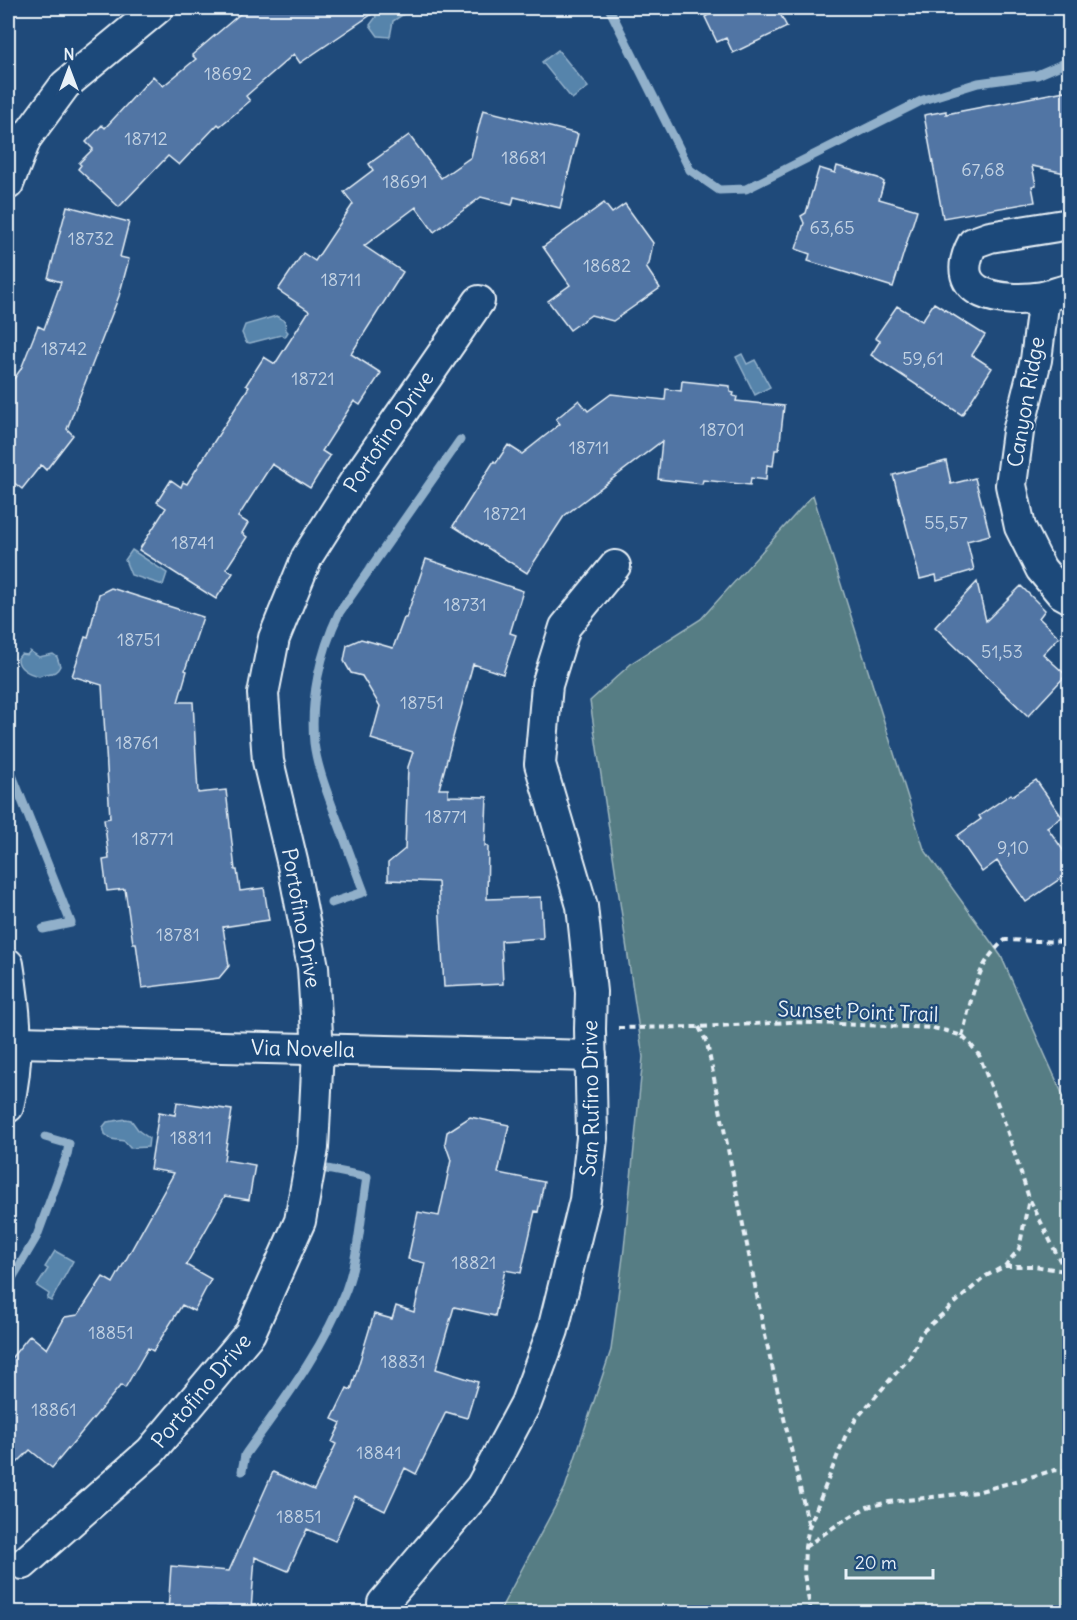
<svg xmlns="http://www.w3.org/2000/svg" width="1077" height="1620" viewBox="0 0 1077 1620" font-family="Delius,sans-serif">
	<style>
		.green { fill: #567d84; stroke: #9fb7be; stroke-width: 1.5 }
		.water { fill: #5784ab; stroke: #91b0ca; stroke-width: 1.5 }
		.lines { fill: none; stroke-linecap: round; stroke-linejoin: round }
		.stream { stroke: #91b0ca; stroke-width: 9 }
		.building { fill: #5175a4; stroke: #e8f1f8; stroke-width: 1.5 }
		.minor-casing { stroke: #e8f1f8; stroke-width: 34 }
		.path { stroke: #e8f1f8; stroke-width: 4; stroke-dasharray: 6 4.5; stroke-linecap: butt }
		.minor { stroke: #1f4a7a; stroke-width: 30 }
		.labels { text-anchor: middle; stroke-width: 4.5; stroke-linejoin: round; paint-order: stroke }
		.number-label { font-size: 18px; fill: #c2d2e3 }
		.street-label { font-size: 21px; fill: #e8f1f8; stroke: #1f4a7a }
	</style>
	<rect width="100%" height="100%" fill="#1f4a7a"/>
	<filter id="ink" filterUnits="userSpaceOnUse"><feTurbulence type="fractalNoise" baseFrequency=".0167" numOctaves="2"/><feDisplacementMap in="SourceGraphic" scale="12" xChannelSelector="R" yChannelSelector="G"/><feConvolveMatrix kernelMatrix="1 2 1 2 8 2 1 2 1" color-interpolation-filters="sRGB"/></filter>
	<g filter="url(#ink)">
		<path class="green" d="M813,495L924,849L1001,956L1069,1109V1612H499L565,1488L611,1350L624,1249L643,1057L590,701L633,662L701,619Z"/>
		<path class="water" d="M377,8H413L393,21L390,37L378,36L370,25L376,17L373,10Z
			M558,50L588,87L572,99L542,62Z
			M276,316L285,321L286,330L288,332L285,337L281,335L250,343L246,342L242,333L245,325Z
			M742,354L747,364L755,360L770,387L755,395L736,357Z
			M132,550L167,573L163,585L131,575L125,560Z
			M30,651L39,657L53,654L57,657L60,666C55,677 48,671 39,676C29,674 17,668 18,658L21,654L27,655Z
			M126,1119L131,1120L139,1131L149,1138L148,1147L130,1148L124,1141L111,1139L105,1134L103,1127L107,1122Z
			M55,1251L73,1261L51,1301L47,1299L49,1294L37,1286L48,1269L45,1267Z"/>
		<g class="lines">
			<path class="stream" d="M609,8L690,170L719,190L746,189L923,100L978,83L1037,75L1070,61
				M8,765L71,923L43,929
				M331,903L364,892C354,866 345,840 335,814C327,792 317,767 314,743C310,699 320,653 339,613L460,440
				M8,1285L37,1236L67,1155L69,1144L45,1137
				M242,1471L245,1455C282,1403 323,1350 346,1290C359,1255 361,1214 367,1177L327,1169"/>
		</g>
		<path class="building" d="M247,8H381L300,63L294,54L246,96L250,101L220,126L218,124L179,165L168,156L119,207L78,169L81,165L79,163L93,149L86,142L102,125L105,128L153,76L163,86L196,59L192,55Z
			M707,8H777L787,27L733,53L726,38L717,42L705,17L710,14Z
			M1070,90V174L1032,166L1036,185L1032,186L1035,202L943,218L924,115L946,111V114Z
			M483,110L578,134L560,208L514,197L512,205L481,197L434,232L416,207L364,246L403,272L351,354L381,373L360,405L354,401L322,451L330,456L310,488L272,464L238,517L248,523L242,533L247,537L226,569L233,573L216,599L139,550L166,508L157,502L171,480L181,487L183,482L187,484L249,387L246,385L264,357L275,364L309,311L278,290L303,253L315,261L353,204L344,192L373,170L369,164L409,135L441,178L471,157Z
			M837,166L878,178L884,182L879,199L917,210L893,287L808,261L810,254L796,249L804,223L801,216L806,213L819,168L835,173Z
			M604,203L612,213L625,204L653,243L649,264L646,267L660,288L613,321L591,315L570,330L548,301L570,285L543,247Z
			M67,206L129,222L120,257L129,259L119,296L67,429L73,435L46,470L41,465L22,489L8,478V387L21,369L38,326L44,329L61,282L48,278Z
			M934,303L985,335L972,355L992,368L962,415L871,355L880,341L875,338L897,306L922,321Z
			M682,381L730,386V392L734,393L733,396L737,397L736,401L784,406L779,450H775L773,466L767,465L766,480L751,478L750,485L703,480L702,484L658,479L662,441L564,516L527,573L453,526L494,461L496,463L508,445L522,454L560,424L556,419L579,400L588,411L611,394L665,400L666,389L681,391Z
			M946,461L951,484L975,478L990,535L967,541L974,570L937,581L936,575L920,579L893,475Z
			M426,559L523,591L510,633L516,635L503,674L473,664L439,789H448V796L487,797L485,846H488L487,899L541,897L543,938L501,941L503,984L444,987L438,882L388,880V863L405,849L408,767L413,752L371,739L380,706L362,676L351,673L344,661L347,645L361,639L393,648L404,618H406Z
			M977,582L986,621L1021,586L1045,610L1039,618L1059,637L1043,654L1066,675L1028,716L935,627Z
			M111,588L203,617L185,670L187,671L178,702H193L198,793L226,790L235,870H237L240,891L264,888L269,920L223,927L229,966L219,978L142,988L136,943H133L125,889L107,891L103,860L109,859L104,819L110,818L102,685L72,676L85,637L88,638L99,594Z
			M1036,780L1062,817L1047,827L1070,860V872L1026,902L997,861L982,872L957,836L981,819L979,816L1011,794L1012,796Z
			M177,1102L232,1110L224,1160L255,1165L249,1200L225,1196L186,1265L211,1279L194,1311L182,1305L153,1351L148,1348L125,1388L121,1385L52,1468L30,1450L8,1472V1362L30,1335L47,1349L65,1317L78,1315L103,1277L113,1283L174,1173L150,1169L159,1112L175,1115Z
			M470,1117L509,1125L498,1173L544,1182L538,1212L535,1211L521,1273L505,1270L495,1316L454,1307L436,1369L478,1382L467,1418L446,1412L416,1474L405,1468L385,1511L355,1496L335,1541L307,1529L288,1571L255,1557L251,1610L217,1608V1612H168L171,1566L229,1571L273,1472L314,1490L336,1444L332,1442L341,1423L332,1419L347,1388L351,1390L374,1314L392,1319L396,1306L414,1312L425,1263L408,1259L418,1212L439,1216L451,1160L445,1143L447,1132Z"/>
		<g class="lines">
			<defs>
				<g id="minor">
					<path d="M8,184L26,138L65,85L158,8"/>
					<path d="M1070,224L990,237L973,243C944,297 1004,303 1043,297C1052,295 1061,291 1070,289"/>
					<path d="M1044,297L1036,360L1018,432L1011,485L1020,527L1041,569L1061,593L1070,598"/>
					<path d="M8,964C16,1014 20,1057 8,1107"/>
					<path id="s1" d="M17,1042L591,1056"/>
					<path id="s2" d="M23,1564L151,1451L250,1333L300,1221L313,1148L318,1051L313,967L293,865L268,761L263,694L274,638L307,557L357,478L479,301"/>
					<path id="s3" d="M383,1603L481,1487L526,1403L553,1330L585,1200L592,1138L590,1029L591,992L582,906L540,764L547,685L565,627L615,566"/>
				</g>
			</defs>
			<use href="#minor" class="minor-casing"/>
			<path class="path" d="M699,1027L707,1043L764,1331L809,1527
				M618,1028L699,1027L790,1022L933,1028L947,1031L962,1036L971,1045L979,1055L1003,1118L1029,1198L1070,1281
				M962,1036C972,1001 974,966 1005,940L1070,942
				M1005,1266H1034L1065,1271
				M805,1547L841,1522L867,1507L889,1502L977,1492L1055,1470L1070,1471
				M811,1612L804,1574L805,1547L809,1527L845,1437L856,1419L910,1357L921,1333L986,1276L1005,1266L1019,1249L1029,1199"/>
			<use href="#minor" class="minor"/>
		</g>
	</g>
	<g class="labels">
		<g class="number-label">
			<text x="228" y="80">18692</text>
			<text x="146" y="145">18712</text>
			<text x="524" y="164">18681</text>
			<text x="983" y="176">67,68</text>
			<text x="405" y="188">18691</text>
			<text x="832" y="234">63,65</text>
			<text x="91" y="245">18732</text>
			<text x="607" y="272">18682</text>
			<text x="341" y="286">18711</text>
			<text x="64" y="355">18742</text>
			<text x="923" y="365">59,61</text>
			<text x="313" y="385">18721</text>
			<text x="722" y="436">18701</text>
			<text x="589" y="454">18711</text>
			<text x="505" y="520">18721</text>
			<text x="946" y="529">55,57</text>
			<text x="193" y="549">18741</text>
			<text x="465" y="611">18731</text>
			<text x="139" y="646">18751</text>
			<text x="1002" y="658">51,53</text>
			<text x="422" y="709">18751</text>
			<text x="137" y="749">18761</text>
			<text x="446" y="823">18771</text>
			<text x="153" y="845">18771</text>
			<text x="1013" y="854">9,10</text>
			<text x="178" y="941">18781</text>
			<text x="191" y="1144">18811</text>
			<text x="474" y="1269">18821</text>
			<text x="111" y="1339">18851</text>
			<text x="403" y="1368">18831</text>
			<text x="54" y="1416">18861</text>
			<text x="379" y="1459">18841</text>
			<text x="299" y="1523">18851</text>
		</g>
		<g class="street-label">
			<text transform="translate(1026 402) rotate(-80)" y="7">Canyon Ridge</text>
			<text dy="7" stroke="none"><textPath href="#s2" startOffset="1275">Portofino Drive</textPath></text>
			<text transform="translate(301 918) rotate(80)" y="7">Portofino Drive</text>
			<text transform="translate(858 1012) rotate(2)" y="7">Sunset Point Trail</text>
			<text dy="7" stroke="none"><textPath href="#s1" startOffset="286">Via Novella</textPath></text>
			<text dy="7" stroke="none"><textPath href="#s3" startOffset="561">San Rufino Drive</textPath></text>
			<text dy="7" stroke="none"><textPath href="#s2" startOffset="249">Portofino Drive</textPath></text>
		</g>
	</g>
	<rect width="1077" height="1620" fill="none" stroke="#1f4a7a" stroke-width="30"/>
	<rect x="15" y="15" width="1047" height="1590" fill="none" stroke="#e8f1f8" stroke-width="2" filter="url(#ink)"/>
	<g transform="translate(69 69)" stroke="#1f4a7a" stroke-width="4.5" paint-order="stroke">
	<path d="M0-4.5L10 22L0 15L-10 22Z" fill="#e8f1f8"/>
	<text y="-9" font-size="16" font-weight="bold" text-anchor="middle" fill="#e8f1f8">N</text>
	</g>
	<path d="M846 1569v9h87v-9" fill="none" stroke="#e8f1f8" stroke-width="3"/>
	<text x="855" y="1569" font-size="18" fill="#e8f1f8" stroke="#1f4a7a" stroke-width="4.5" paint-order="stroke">20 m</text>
</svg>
